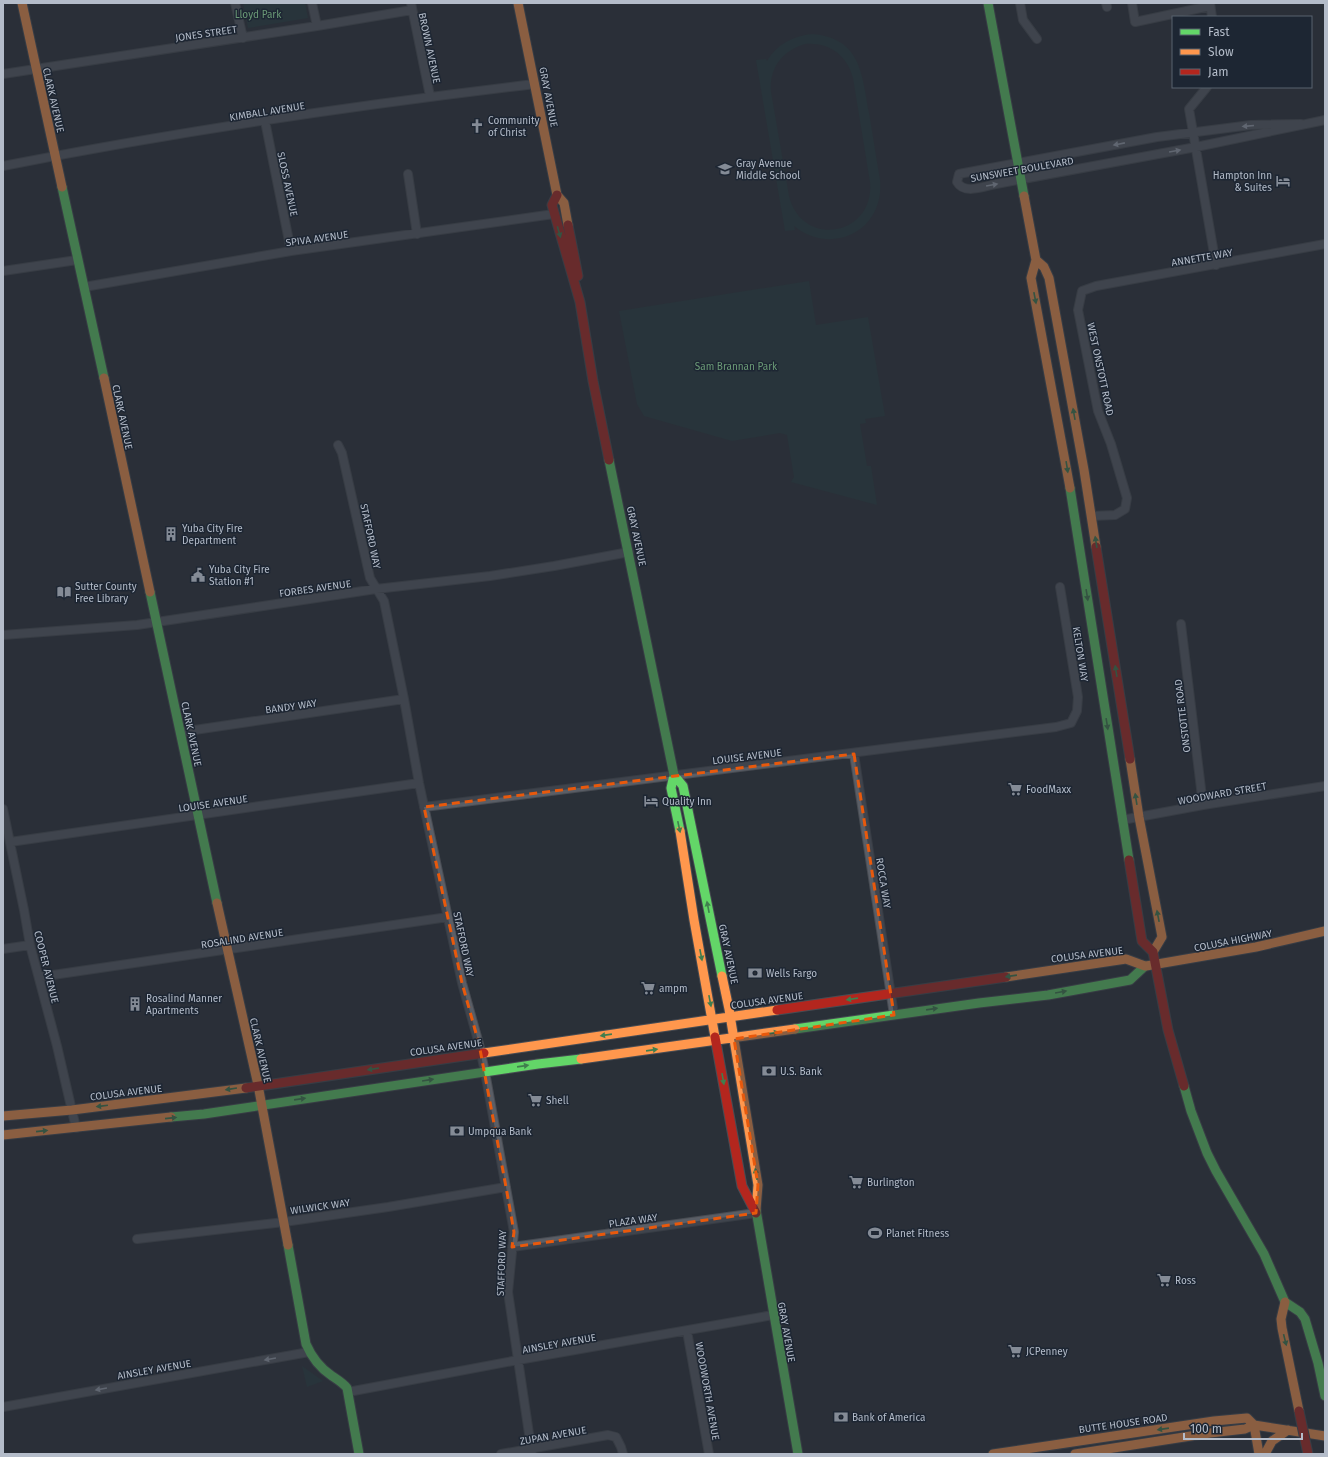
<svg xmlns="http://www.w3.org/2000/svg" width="1328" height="1457" viewBox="0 0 1328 1457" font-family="'Fira Sans',sans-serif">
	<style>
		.green { fill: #273a3e; fill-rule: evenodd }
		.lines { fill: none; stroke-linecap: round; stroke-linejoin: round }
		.street-casing { stroke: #484c53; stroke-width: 10 }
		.fast-casing { stroke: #484c53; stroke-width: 11 }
		.slow-casing { stroke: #484c53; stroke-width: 11 }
		.jam-casing { stroke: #484c53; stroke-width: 11 }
		.street { stroke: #5a5e66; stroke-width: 8 }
		.fast { stroke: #63d668; stroke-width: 9 }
		.slow { stroke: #ff974d; stroke-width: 9 }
		.jam { stroke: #b3261e; stroke-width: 9 }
		.jam-bridge-casing { stroke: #474c53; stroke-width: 11; stroke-linecap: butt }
		.jam-bridge { stroke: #b3261e; stroke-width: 9 }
		.oneway { fill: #a2a9b5 }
		.oneway2 { fill: #407e4e }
		.marked { fill: none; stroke: #e8590c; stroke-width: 3; stroke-dasharray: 8 5; stroke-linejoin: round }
		.labels { text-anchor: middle; stroke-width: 3; stroke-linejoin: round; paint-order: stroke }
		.park-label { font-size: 10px; fill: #6b9a76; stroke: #1d2633 }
		.street-label { font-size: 10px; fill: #b4bcc9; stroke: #1d2633 }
		.poi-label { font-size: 10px; fill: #b4bcc9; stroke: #1d2633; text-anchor: start }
	</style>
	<rect width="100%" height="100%" fill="#2a3038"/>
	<path class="green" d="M243,3H305L308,18L248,28Z
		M812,34C861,38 862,74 869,113C873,135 876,158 880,180C885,230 833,257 794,226L795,230L785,231L756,60L766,59L767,61C777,44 793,36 812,34ZM805,44C829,42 847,55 853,78L870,182C875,236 802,249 789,196L771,92C769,68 782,51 805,44Z
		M809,281L816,325L868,317L885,416L865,419L866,423L860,424L867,466H871L877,505L791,482L794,477L787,435L780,433L732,441L644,416L637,404L619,311Z
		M302,1366L323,1381L307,1387Z"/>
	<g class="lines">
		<defs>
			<path id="street" d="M235,3L243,38
				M312,3L317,26
				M411,3L430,96
				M1020,3L1023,20L1037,39
				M1106,3L1107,7
				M1132,3L1135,22L1210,6
				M1210,3L1212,17
				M3,74L317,26L412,10
				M1207,87L1189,109L1216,265
				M265,121L291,251
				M1301,124L1251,125L1157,137L964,173L959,174L957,182C964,195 985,186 996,184L1196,147L1325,120
				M3,166C179,131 357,105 535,84
				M408,174L417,234
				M3,271L77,260
				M84,287L291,251L554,214
				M338,445L342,453L370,578L384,601L404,699L419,783L462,983L479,1044L485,1072L514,1232L508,1292L532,1454
				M1091,516L1115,515L1125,509L1127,498L1111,444L1098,411L1078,310L1082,291L1096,286L1325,244
				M1181,624L1203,805
				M3,635L137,625L376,589L490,576L554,566L629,552
				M181,732L404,699
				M854,754L894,1015
				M424,807C635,780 846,755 1056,727L1071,723L1077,711L1078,697L1060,587
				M3,809L24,910L30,945L57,1046L76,1128
				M1122,820L1203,805L1325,786
				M10,842L419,783
				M3,949L30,945
				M39,977L448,917
				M137,1239L284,1222L388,1207L506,1187
				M512,1247L756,1213
				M687,1331L709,1454
				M348,1392L518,1360L773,1315
				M3,1407L309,1352
				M501,1454L608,1435L616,1437L621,1447L623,1454"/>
			<path id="fast" d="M988,3L1024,196
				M62,187L104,378
				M609,460L674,775L671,788L680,831
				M1070,488L1129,860
				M150,592L217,903
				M674,775L683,786L722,976
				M795,1029L979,1003L1048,995L1130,980L1145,966
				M1184,1086L1191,1111L1207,1153L1216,1171L1264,1254L1285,1302L1300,1312L1305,1319L1318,1363L1325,1396
				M171,1117L204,1114L538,1064L581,1059
				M756,1210L798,1454
				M288,1245L306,1344C312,1358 320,1368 332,1376C338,1380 343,1383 347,1388L359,1454"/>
			<path id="slow" d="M22,3L62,187
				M518,3L557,195L564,203L568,225
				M1024,196L1036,260L1031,278L1070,488
				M1036,260L1044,267L1049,278L1084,470L1096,547
				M104,378L150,592
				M1130,759L1139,817L1162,937L1153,952
				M680,831L694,920L715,1037
				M217,903L258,1085L288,1245
				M1146,966L1256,947L1325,931
				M722,976L729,1009L758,1185L756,1210
				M1006,977L1126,959L1145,966
				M484,1053L777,1010
				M581,1059L795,1029
				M3,1116L72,1110L246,1088
				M3,1135L171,1117
				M1285,1302L1281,1319L1282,1328L1299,1411
				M1254,1425L1259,1454
				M993,1454L1214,1421L1247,1418L1254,1425
				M1075,1454L1210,1433L1245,1429L1254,1425L1325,1436
				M1265,1454L1272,1441L1288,1430"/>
			<path id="jam" d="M557,195L552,205L580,302L593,381L609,460
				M568,225L578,276
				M1096,547L1130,759
				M1129,860L1142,941L1153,952L1168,1030L1184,1086
				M777,1010L1006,977
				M715,1037L742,1186L756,1213
				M246,1088L484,1053"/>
		</defs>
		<use href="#street" class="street-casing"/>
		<use href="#fast" class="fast-casing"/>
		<use href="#slow" class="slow-casing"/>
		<use href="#jam" class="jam-casing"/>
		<use href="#street" class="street"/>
		<use href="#fast" class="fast"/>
		<use href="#slow" class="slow"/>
		<use href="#jam" class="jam"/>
		<defs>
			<path id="jam-bridge" d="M1299,1411L1308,1454"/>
		</defs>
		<use href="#jam-bridge" class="jam-bridge-casing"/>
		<use href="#jam-bridge" class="jam-bridge"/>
	</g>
	<defs><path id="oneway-solid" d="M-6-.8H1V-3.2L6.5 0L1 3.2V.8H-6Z"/></defs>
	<g class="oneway">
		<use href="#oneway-solid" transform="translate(1248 126) rotate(175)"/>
		<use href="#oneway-solid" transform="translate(1119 144) rotate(169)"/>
		<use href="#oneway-solid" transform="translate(1175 151) rotate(-10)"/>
		<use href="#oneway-solid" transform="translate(992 185) rotate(-10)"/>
		<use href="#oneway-solid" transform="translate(270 1359) rotate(170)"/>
		<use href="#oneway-solid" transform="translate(101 1389) rotate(170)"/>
	</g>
	<g class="oneway2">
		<use href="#oneway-solid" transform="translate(559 232) rotate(74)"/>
		<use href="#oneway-solid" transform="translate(1035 298) rotate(79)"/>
		<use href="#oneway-solid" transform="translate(1074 414) rotate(-100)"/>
		<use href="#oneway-solid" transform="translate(1067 467) rotate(81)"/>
		<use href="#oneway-solid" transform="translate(1096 542) rotate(-99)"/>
		<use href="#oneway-solid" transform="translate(1087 595) rotate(81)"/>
		<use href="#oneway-solid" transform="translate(1116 671) rotate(-99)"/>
		<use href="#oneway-solid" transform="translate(1107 724) rotate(81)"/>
		<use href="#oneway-solid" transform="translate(1136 799) rotate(-99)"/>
		<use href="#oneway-solid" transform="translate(679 827) rotate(78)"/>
		<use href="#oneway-solid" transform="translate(708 907) rotate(-101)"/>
		<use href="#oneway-solid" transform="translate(1158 916) rotate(-101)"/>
		<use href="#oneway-solid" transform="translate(701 955) rotate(79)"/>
		<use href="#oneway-solid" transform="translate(1011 976) rotate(172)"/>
		<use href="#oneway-solid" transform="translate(1061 992) rotate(-10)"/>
		<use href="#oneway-solid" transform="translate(852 999) rotate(172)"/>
		<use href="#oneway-solid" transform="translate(710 1001) rotate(79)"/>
		<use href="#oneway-solid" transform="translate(932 1009) rotate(-8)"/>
		<use href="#oneway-solid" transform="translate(773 1033) rotate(-8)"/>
		<use href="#oneway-solid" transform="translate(606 1035) rotate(172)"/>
		<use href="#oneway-solid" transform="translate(652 1050) rotate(-8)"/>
		<use href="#oneway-solid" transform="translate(523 1066) rotate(-8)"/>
		<use href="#oneway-solid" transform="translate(373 1069) rotate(172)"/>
		<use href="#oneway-solid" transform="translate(723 1079) rotate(80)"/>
		<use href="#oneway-solid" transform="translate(428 1080) rotate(-9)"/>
		<use href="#oneway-solid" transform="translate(231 1089) rotate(171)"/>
		<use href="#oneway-solid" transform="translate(300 1099) rotate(-8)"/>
		<use href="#oneway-solid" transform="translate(102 1106) rotate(173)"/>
		<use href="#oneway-solid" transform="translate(171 1118) rotate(-6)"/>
		<use href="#oneway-solid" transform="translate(42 1131) rotate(-6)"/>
		<use href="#oneway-solid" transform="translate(756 1174) rotate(-99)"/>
		<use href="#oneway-solid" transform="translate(1285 1340) rotate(76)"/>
		<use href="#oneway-solid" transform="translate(1163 1429) rotate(172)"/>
	</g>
	<path d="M0 0H1328V1457H0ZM854,754L894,1015L734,1039L758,1185L756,1213L512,1247L514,1232L506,1187L479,1044L462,983L424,807Z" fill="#2a3038" fill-opacity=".55" fill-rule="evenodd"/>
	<path class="marked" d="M854,754L894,1015L734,1039L758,1185L756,1213L512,1247L514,1232L506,1187L479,1044L462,983L424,807Z"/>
	<defs>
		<symbol id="church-bare" viewBox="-9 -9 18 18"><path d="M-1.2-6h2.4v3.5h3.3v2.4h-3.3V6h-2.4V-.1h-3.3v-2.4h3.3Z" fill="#848b96" stroke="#1d2633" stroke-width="2.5" paint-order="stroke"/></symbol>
		<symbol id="school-bare" viewBox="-9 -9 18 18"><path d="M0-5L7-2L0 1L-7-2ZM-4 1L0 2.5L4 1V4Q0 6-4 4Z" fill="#848b96" stroke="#1d2633" stroke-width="2.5" paint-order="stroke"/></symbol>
		<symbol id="hotel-bare" viewBox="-9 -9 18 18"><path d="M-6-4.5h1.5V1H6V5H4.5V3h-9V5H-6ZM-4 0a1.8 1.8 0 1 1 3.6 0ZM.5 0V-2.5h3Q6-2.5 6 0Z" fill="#848b96" stroke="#1d2633" stroke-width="2.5" paint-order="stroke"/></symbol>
		<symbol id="building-bare" viewBox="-9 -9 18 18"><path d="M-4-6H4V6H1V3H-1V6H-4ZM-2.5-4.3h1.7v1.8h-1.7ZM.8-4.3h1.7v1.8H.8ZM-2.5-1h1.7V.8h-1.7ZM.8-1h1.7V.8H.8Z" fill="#848b96" stroke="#1d2633" stroke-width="2.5" paint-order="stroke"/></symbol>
		<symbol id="civic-bare" viewBox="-9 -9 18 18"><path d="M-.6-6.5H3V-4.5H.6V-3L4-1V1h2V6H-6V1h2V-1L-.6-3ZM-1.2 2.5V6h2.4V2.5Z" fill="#848b96" stroke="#1d2633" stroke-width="2.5" paint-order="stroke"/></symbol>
		<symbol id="library-bare" viewBox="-9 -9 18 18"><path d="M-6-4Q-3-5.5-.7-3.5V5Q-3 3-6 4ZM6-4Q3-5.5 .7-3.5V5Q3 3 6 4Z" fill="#848b96" stroke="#1d2633" stroke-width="2.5" paint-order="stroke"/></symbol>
		<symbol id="supermarket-bare" viewBox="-9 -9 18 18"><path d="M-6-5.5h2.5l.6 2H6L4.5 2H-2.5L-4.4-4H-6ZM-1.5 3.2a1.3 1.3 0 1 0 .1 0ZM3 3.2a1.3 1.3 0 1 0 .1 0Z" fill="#848b96" stroke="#1d2633" stroke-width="2.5" paint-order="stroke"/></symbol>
		<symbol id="bank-bare" viewBox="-9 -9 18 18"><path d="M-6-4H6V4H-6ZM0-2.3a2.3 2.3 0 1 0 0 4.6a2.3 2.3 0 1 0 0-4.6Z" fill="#848b96" stroke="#1d2633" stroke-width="2.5" paint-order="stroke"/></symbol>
		<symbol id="stadium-bare" viewBox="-9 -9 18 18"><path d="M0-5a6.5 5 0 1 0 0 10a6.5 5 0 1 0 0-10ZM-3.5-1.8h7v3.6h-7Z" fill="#848b96" stroke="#1d2633" stroke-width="2.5" paint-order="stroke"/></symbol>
	</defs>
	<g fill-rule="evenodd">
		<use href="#church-bare" x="467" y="116" width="20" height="20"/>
		<use href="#school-bare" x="715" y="159" width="20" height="20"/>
		<use href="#hotel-bare" x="1273" y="171" width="20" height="20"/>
		<use href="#building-bare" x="161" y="524" width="20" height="20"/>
		<use href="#civic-bare" x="188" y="565" width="20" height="20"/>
		<use href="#library-bare" x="54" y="582" width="20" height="20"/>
		<use href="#supermarket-bare" x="1005" y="779" width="20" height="20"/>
		<use href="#hotel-bare" x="641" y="791" width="20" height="20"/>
		<use href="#bank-bare" x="745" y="963" width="20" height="20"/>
		<use href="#supermarket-bare" x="638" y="978" width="20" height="20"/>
		<use href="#building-bare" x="125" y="994" width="20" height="20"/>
		<use href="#bank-bare" x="759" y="1061" width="20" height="20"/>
		<use href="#supermarket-bare" x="525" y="1090" width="20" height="20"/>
		<use href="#bank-bare" x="447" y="1121" width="20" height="20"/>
		<use href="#supermarket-bare" x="846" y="1172" width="20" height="20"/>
		<use href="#stadium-bare" x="865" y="1223" width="20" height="20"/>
		<use href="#supermarket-bare" x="1154" y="1270" width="20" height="20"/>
		<use href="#supermarket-bare" x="1005" y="1341" width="20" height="20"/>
		<use href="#bank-bare" x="831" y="1407" width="20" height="20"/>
	</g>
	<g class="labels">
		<g class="park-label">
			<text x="258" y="18">Lloyd Park</text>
			<text x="736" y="370">Sam Brannan Park</text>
		</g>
		<g class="street-label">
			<text transform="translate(206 33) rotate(-8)" y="4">JONES STREET</text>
			<text transform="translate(430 48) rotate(78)" y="4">BROWN AVENUE</text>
			<text transform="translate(549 97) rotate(79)" y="4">GRAY AVENUE</text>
			<text transform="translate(54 100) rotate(77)" y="4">CLARK AVENUE</text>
			<text transform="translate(267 111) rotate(-9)" y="4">KIMBALL AVENUE</text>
			<text transform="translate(1022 169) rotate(-10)" y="4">SUNSWEET BOULEVARD</text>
			<text transform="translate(288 184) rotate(78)" y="4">SLOSS AVENUE</text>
			<text transform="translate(317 238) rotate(-8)" y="4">SPIVA AVENUE</text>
			<text transform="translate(1202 257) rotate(-10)" y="4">ANNETTE WAY</text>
			<text transform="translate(1101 369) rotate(78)" y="4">WEST ONSTOTT ROAD</text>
			<text transform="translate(123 417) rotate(78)" y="4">CLARK AVENUE</text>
			<text transform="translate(371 536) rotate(78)" y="4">STAFFORD WAY</text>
			<text transform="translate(637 536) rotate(78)" y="4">GRAY AVENUE</text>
			<text transform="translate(315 588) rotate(-8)" y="4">FORBES AVENUE</text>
			<text transform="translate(1081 654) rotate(81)" y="4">KELTON WAY</text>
			<text transform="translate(291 706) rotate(-8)" y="4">BANDY WAY</text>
			<text transform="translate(1182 716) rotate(-97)" y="4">ONSTOTTE ROAD</text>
			<text transform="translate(192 734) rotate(78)" y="4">CLARK AVENUE</text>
			<text transform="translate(747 756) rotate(-7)" y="4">LOUISE AVENUE</text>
			<text transform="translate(1222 793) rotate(-10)" y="4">WOODWARD STREET</text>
			<text transform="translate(213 803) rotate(-8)" y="4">LOUISE AVENUE</text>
			<text transform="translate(884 883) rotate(81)" y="4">ROCCA WAY</text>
			<text transform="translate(242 938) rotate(-9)" y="4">ROSALIND AVENUE</text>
			<text transform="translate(1233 940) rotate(-11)" y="4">COLUSA HIGHWAY</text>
			<text transform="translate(464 944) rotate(78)" y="4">STAFFORD WAY</text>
			<text transform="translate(729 954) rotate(78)" y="4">GRAY AVENUE</text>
			<text transform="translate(1087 954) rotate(-7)" y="4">COLUSA AVENUE</text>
			<text transform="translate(47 967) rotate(76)" y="4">COOPER AVENUE</text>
			<text transform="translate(767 1000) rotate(-8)" y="4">COLUSA AVENUE</text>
			<text transform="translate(446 1047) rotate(-8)" y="4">COLUSA AVENUE</text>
			<text transform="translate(261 1050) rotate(77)" y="4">CLARK AVENUE</text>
			<text transform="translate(126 1092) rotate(-7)" y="4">COLUSA AVENUE</text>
			<text transform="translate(320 1206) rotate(-8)" y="4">WILWICK WAY</text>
			<text transform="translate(633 1220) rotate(-8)" y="4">PLAZA WAY</text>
			<text transform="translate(501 1263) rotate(-88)" y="4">STAFFORD WAY</text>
			<text transform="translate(787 1332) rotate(80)" y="4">GRAY AVENUE</text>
			<text transform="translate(559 1343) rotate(-10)" y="4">AINSLEY AVENUE</text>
			<text transform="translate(154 1369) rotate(-10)" y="4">AINSLEY AVENUE</text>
			<text transform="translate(708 1391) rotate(80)" y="4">WOODWORTH AVENUE</text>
			<text transform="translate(1123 1423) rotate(-8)" y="4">BUTTE HOUSE ROAD</text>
			<text transform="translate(553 1435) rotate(-10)" y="4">ZUPAN AVENUE</text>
		</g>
		<g class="poi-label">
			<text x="488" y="124">Community<tspan x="488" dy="12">of Christ</tspan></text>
			<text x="736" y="167">Gray Avenue<tspan x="736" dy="12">Middle School</tspan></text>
			<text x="1272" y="179" text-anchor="end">Hampton Inn<tspan x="1272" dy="12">&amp; Suites</tspan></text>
			<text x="182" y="532">Yuba City Fire<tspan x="182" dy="12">Department</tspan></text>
			<text x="209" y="573">Yuba City Fire<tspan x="209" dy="12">Station #1</tspan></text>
			<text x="75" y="590">Sutter County<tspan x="75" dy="12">Free Library</tspan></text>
			<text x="1026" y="793">FoodMaxx</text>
			<text x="662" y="805">Quality Inn</text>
			<text x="766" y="977">Wells Fargo</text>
			<text x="659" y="992">ampm</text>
			<text x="146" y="1002">Rosalind Manner<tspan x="146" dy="12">Apartments</tspan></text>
			<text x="780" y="1075">U.S. Bank</text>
			<text x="546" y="1104">Shell</text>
			<text x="468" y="1135">Umpqua Bank</text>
			<text x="867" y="1186">Burlington</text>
			<text x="886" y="1237">Planet Fitness</text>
			<text x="1175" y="1284">Ross</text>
			<text x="1026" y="1355">JCPenney</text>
			<text x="852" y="1421">Bank of America</text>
		</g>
	</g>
	<rect width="1328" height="1457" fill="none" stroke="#b4bcc9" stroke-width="8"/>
	<rect x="1172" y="16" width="140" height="72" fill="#1d2633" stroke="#59626f"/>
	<rect x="1180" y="29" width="20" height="6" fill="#63d668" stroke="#59626f"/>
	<text x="1208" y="36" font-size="12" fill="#b4bcc9">Fast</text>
	<rect x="1180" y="49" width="20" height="6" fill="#ff974d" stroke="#59626f"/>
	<text x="1208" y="56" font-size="12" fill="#b4bcc9">Slow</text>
	<rect x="1180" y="69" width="20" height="6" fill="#b3261e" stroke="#59626f"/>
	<text x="1208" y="76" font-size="12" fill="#b4bcc9">Jam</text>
	<path d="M1184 1433v6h118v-6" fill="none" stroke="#b4bcc9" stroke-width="2"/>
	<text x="1190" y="1433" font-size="12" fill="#b4bcc9" stroke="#1d2633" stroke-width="3" paint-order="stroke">100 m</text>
</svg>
